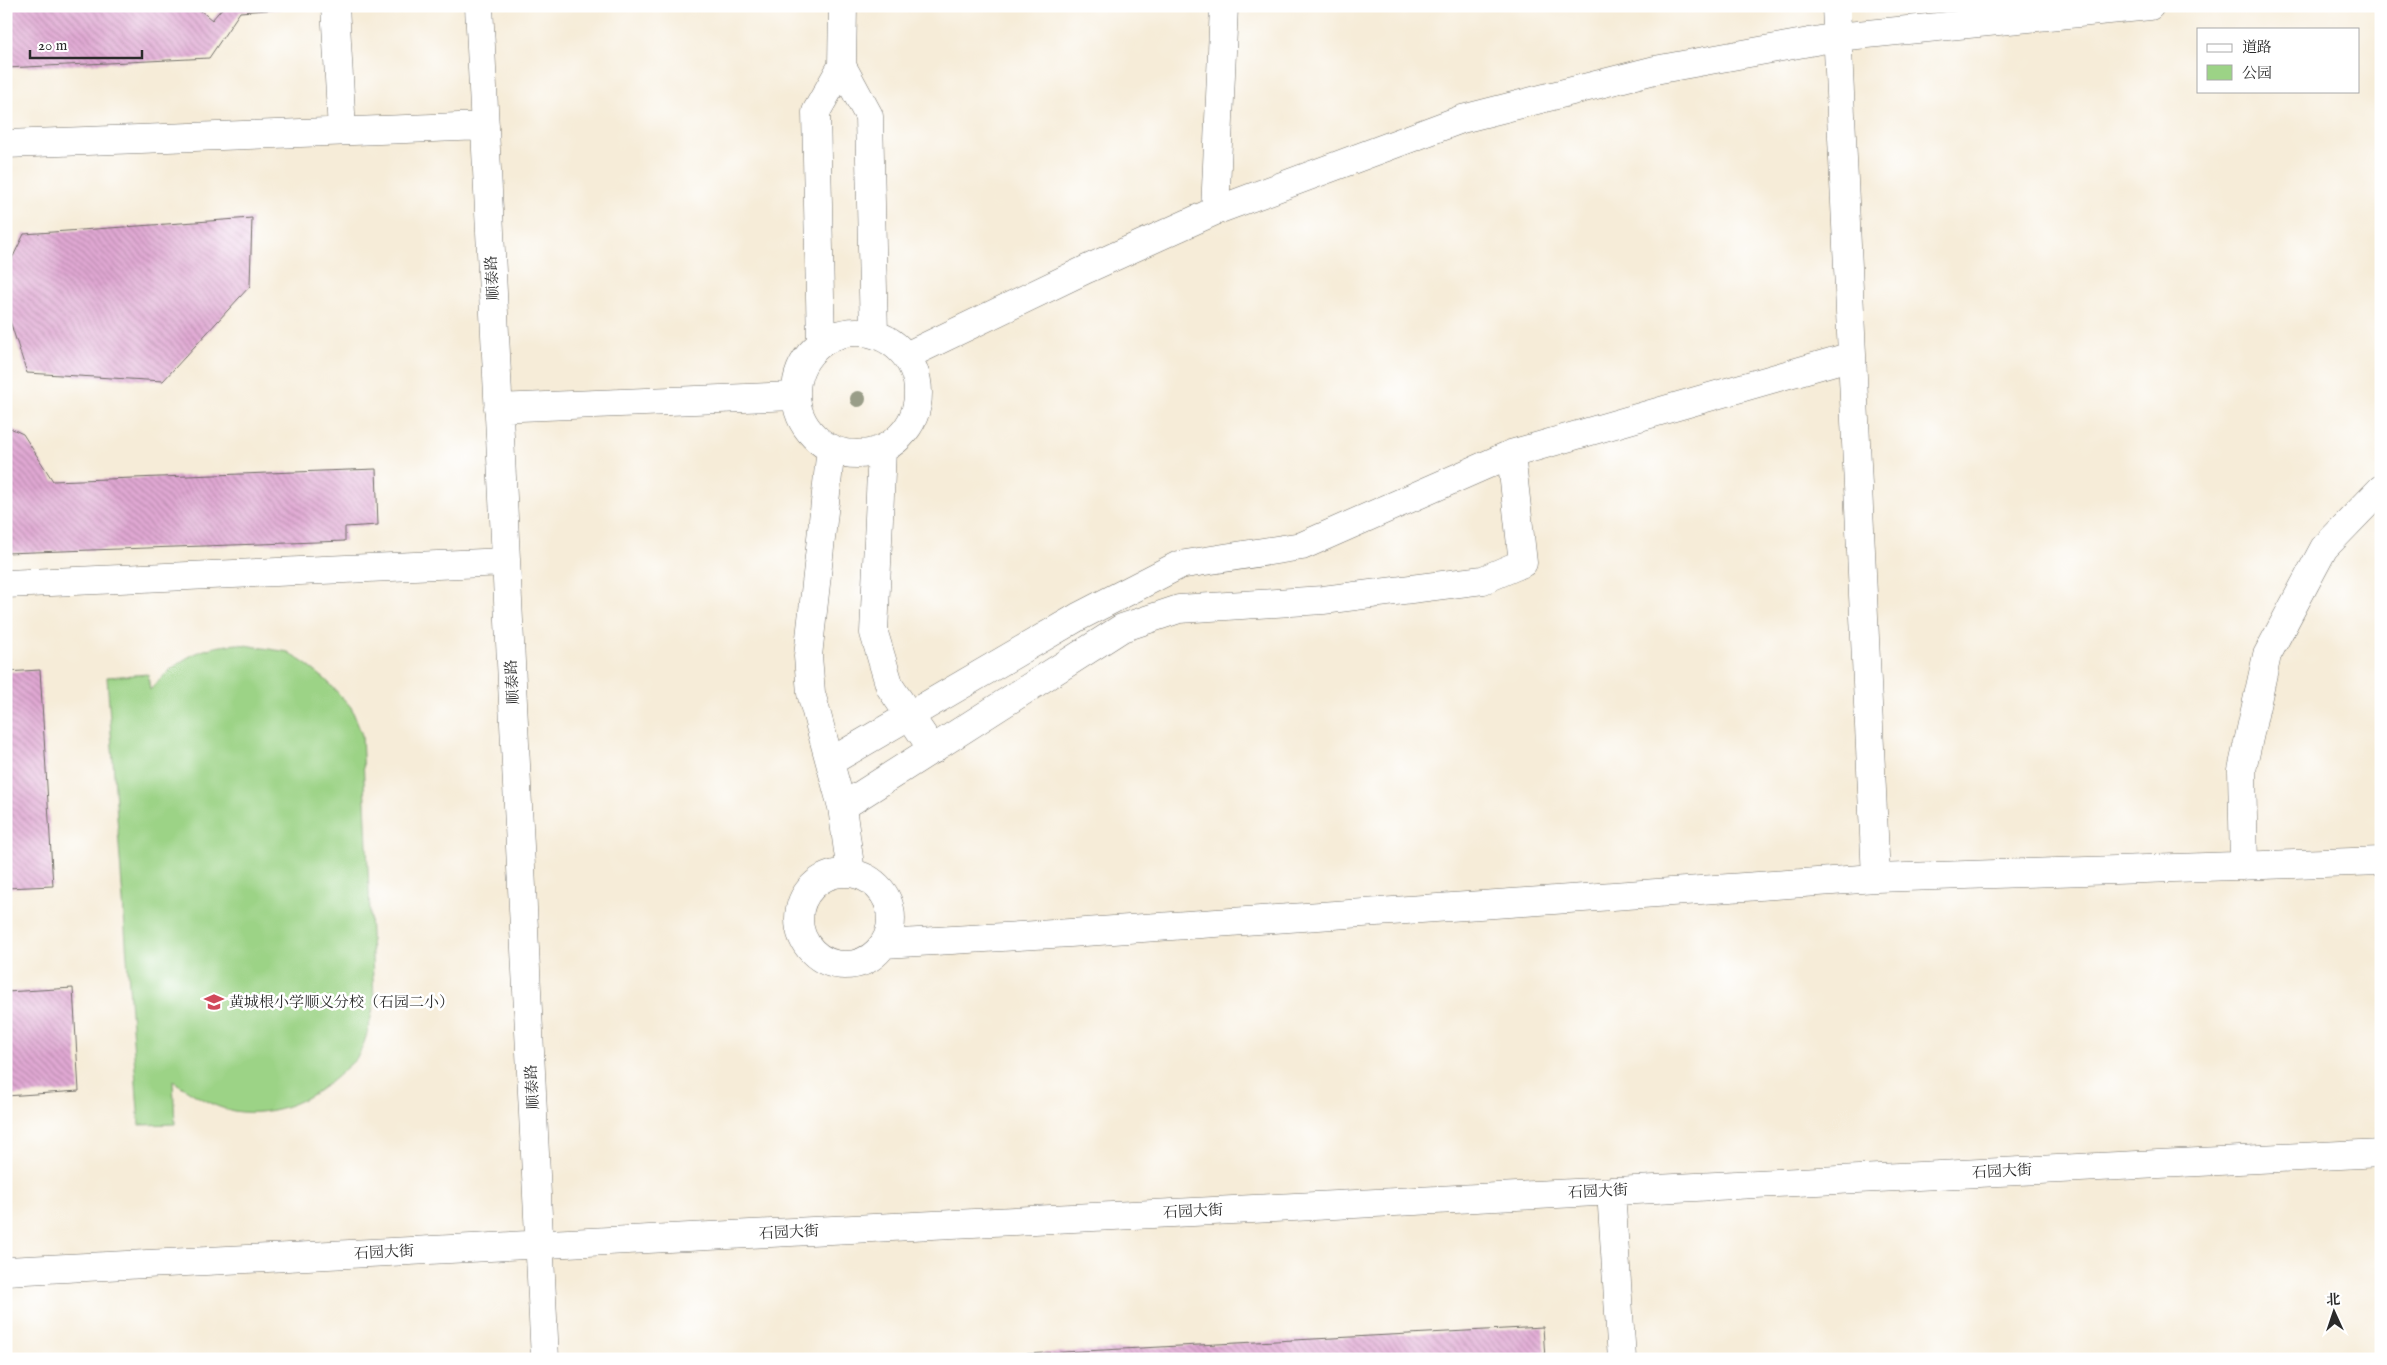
<svg xmlns="http://www.w3.org/2000/svg" width="2387" height="1365" viewBox="0 0 2387 1365" font-family="'IM FELL English','Noto Serif SC',serif">
	<style>
		.park { fill: #9cd386; stroke: #647f58 }
		.building { fill: url(#building-back-hatch) }
		.lines { fill: none; stroke-linecap: round; stroke-linejoin: round }
		.minor-casing { stroke: #726f68; stroke-width: 29 }
		.minor { stroke: #fff; stroke-width: 28 }
		.tree { fill: #999d88 }
		.labels { text-anchor: middle; stroke-width: 5; stroke-linejoin: round; paint-order: stroke }
		.street-label { font-size: 15px; fill: #2b2b2b; stroke: #fff }
		.poi-label { font-size: 15px; fill: #2b2b2b; stroke: #fff; text-anchor: start }
	</style>
	<defs>
		<pattern id="building-back-hatch" width="6" height="6" patternUnits="userSpaceOnUse" patternTransform="scale(1.25)"><rect width="6" height="6" fill="#e0a8d3"/><path d="M-1 5l2 2M0 0l6 6M5-1l2 2" fill="none" stroke="#b689ab"/></pattern>
	</defs>
	<rect width="100%" height="100%" fill="#fff"/>
	<filter id="ink" filterUnits="userSpaceOnUse"><feTurbulence type="fractalNoise" baseFrequency=".02" numOctaves="2"/><feDisplacementMap in="SourceGraphic" scale="10" xChannelSelector="R" yChannelSelector="G"/><feConvolveMatrix kernelMatrix="1 2 1 2 8 2 1 2 1" color-interpolation-filters="sRGB"/></filter>
	<filter id="wash" filterUnits="userSpaceOnUse"><feTurbulence type="fractalNoise" baseFrequency=".0096" numOctaves="4" result="noise"/><feDisplacementMap in="SourceGraphic" scale="20" xChannelSelector="R" yChannelSelector="G"/><feGaussianBlur stdDeviation="1.12" result="paint"/><feColorMatrix in="noise" values="0 0 0 0 0 0 0 0 0 0 0 0 0 0 0 0 0 1.4 0 .05"/><feComposite in="paint" operator="in"/></filter>
	<g filter="url(#wash)">
		<rect width="100%" height="100%" fill="#f6ecd8"/>
		<path class="park" d="M238,644L288,652L307,665L326,680L351,707L362,735L374,1001C371,1019 367,1040 358,1056C355,1061 349,1065 344,1070C316,1098 275,1118 234,1111C211,1107 192,1093 173,1081L175,1124L139,1125L107,677L148,674L150,690C178,660 196,647 238,644Z"/>
		<g id="blocks">
			<path class="building" d="M6,6H195L212,20L224,6H293L294,8L240,12L209,58L6,68Z
				M252,218L250,286L163,381L27,373L6,309V271L24,234Z
				M6,426L23,434L53,481L376,469L378,525L345,527V541L6,553Z
				M40,670L53,886L6,888V672Z
				M73,988L79,1091L6,1096V992Z
				M1543,1327L1545,1359H969V1357Z"/>
		</g>
	</g>
	<g filter="url(#ink)">
		<use href="#blocks" fill-opacity="0" stroke="#726f68" stroke-width="1"/>
		<g class="lines">
			<defs>
				<path id="minor" d="M335,6L342,131
					M479,6L545,1359
					M1836,6L1876,878
					M842,66L843,6
					M6,144L485,126
					M1215,211L1224,6
					M796 393a61 61 0 1 1 122 0a61 61 0 1 1-122 0Z
					M821,343L816,112L842,66L869,116L874,334
					M906,356L1087,269L1215,211L1462,119L1655,70L1837,37L2150,6
					M498,408L796,396
					M831,448L808,656L811,693L842,807L851,873
					M882,449L874,633L890,687L933,750
					M6,584L506,562
					M830,762L1078,617L1179,565L1302,546L1511,454L1852,356
					M842,807L1122,628L1179,609L1323,600L1483,580L1523,563L1511,454
					M2244,866L2242,770L2267,655L2324,548L2381,489
					M799 919a46 46 0 1 1 92 0a46 46 0 1 1-92 0Z
					M884,944L1070,933L1876,878L2381,861
					M1611,1191L1622,1359
					M6,1271L2381,1153"/>
			</defs>
			<use href="#minor" class="minor-casing"/>
			<use href="#minor" class="minor"/>
		</g>
		<circle class="tree" cx="858" cy="399" r="8"/>
	</g>
	<defs>
		<symbol id="school-bare" viewBox="-9 -9 18 18"><path d="M0-5L7-2L0 1L-7-2ZM-4 1L0 2.5L4 1V4Q0 6-4 4Z" fill="#d1495b" stroke="#fff" stroke-width="2.5" paint-order="stroke"/></symbol>
	</defs>
	<g fill-rule="evenodd">
		<use href="#school-bare" x="200" y="988" width="28" height="28"/>
	</g>
	<g class="labels">
		<g class="street-label">
			<text transform="translate(492 278) rotate(-93)" y="5">顺泰路</text>
			<text transform="translate(512 682) rotate(-93)" y="5">顺泰路</text>
			<text transform="translate(532 1087) rotate(-93)" y="5">顺泰路</text>
			<text transform="translate(2002 1171) rotate(-3)" y="5">石园大街</text>
			<text transform="translate(1598 1191) rotate(-3)" y="5">石园大街</text>
			<text transform="translate(1193 1211) rotate(-3)" y="5">石园大街</text>
			<text transform="translate(789 1232) rotate(-3)" y="5">石园大街</text>
			<text transform="translate(384 1252) rotate(-3)" y="5">石园大街</text>
		</g>
		<g class="poi-label">
			<text x="229" y="1007">黄城根小学顺义分校（石园二小）</text>
		</g>
	</g>
	<rect width="2387" height="1365" fill="none" stroke="#fff" stroke-width="25"/>
	<rect x="2197" y="28" width="162" height="65" fill="#ffffff" stroke="#aaaaaa"/>
	<rect x="2207" y="44" width="25" height="8" fill="#ffffff" stroke="#aaaaaa"/>
	<text x="2242" y="52" font-size="15" fill="#2b2b2b">道路</text>
	<rect x="2207" y="65" width="25" height="15" fill="#9cd386" stroke="#aaaaaa"/>
	<text x="2242" y="78" font-size="15" fill="#2b2b2b">公园</text>
	<g transform="translate(2334 1312) rotate(357)" stroke="#ffffff" stroke-width="4" paint-order="stroke">
	<path d="M0-4L9 19L0 12L-9 19Z" fill="#2b2b2b"/>
	<text y="-8" font-size="14" font-weight="bold" text-anchor="middle" fill="#2b2b2b">北</text>
	</g>
	<path d="M30 50v8h112v-8" fill="none" stroke="#2b2b2b" stroke-width="2.5"/>
	<text x="38" y="50" font-size="15" fill="#2b2b2b" stroke="#ffffff" stroke-width="4" paint-order="stroke">20 m</text>
</svg>
